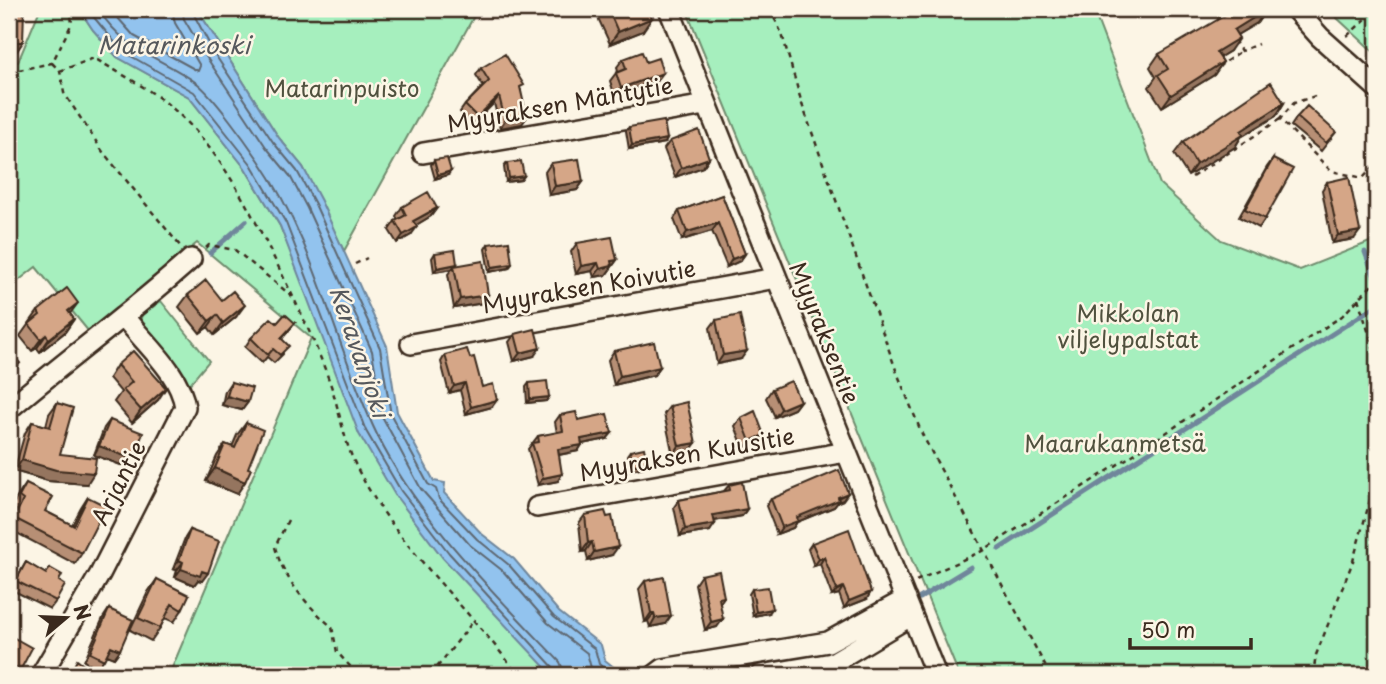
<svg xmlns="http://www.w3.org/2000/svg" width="1386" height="684" viewBox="0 0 1386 684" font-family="'Playpen Sans',sans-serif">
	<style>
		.green { fill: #a6efbe; stroke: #708c6e; stroke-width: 2 }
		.water { fill: #92c3ee; stroke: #6f869b; stroke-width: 2 }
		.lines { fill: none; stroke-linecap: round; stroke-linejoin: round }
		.shore { stroke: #5e6771; stroke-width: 2 }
		.stream { stroke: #6f869b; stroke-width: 5 }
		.street-casing { stroke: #3b2a1e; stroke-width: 24 }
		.path { stroke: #3b2a1e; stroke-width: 2.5; stroke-dasharray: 5 5; stroke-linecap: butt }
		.street { stroke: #fcf5e5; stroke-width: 19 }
		.wall { fill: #b78f74; stroke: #3b2a1e; stroke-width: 2 }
		.shaded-wall { fill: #95745e; stroke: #3b2a1e; stroke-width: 2 }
		.building { fill: #d5a687; stroke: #3b2a1e; stroke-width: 2 }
		.labels { text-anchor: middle; stroke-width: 5; stroke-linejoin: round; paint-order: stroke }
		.park-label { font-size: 23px; fill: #50513e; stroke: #fcf5e5 }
		.street-label { font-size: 23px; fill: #3b2a1e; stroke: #fcf5e5 }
		.water-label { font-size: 24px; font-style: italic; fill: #55585c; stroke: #fcf5e5 }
	</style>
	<rect width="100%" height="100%" fill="#fcf5e5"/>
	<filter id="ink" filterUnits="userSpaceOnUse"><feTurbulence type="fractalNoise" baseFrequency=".0143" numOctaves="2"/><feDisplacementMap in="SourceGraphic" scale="14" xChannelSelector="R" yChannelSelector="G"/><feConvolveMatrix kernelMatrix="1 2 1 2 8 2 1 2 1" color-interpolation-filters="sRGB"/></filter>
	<g filter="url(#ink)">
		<path class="green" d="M40,9H79L93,30L117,57L189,97L245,168L280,226L302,280L552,675H169L311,338L197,243L89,332L36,267L9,288V62H18Z
			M197,9H478L344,251L303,167L279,138Z
			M686,9H1093L1160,184L1221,240L1300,270L1377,239V675H959Z
			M1330,9H1377V55L1335,16Z
			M161,301L209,361L188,386L139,324L142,315Z"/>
		<path class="water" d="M79,9H197L279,138L303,167L321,201L387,346L397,412L434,481L445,483L444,493L482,534L514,559L559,612L601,645L605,660L615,668L618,675H552L443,558L395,495L359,434L280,226L245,168L189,97L117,57L93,30Z"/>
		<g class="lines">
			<path class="shore" d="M87,9L122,51L194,92L251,164L286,223L366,431L401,491L449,553L554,668L556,675
				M98,9C127,54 159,55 198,84C214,97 245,140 258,159C314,240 333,337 373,426C412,513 495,594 560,662L565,675
				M110,9L134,36L198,71L200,66L175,23L172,9
				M182,9L184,19L207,58L266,147L290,176L307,208L372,351L383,418L421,489L470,545L503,571L548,623L587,653L591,668L598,675
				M191,9L214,53L273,142L297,171L315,204L380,348L391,415L428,484L436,489L439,499L477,539L509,565L554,617L595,649L599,664L611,675"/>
			<path class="stream" d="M1365,252L1377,283
				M210,253L246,221
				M999,549L1377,305
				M920,598L971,567
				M691,675L828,650"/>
			<defs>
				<path id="street" d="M669,9L936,675
					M1295,9L1320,37L1377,88
					M423,153L706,105
					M411,344L776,278
					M9,409C69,358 132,312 191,259
					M537,507L846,452
					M41,675L100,574L185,407C180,373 146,345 125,318
					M655,675L663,669L828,642L906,599
					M761,675L832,663L912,615"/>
			</defs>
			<use href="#street" class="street-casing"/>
			<path class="path" d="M770,9L782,34L802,104L896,370L922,434L1050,675
				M1212,9L1220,21
				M1347,36L1377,9
				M1234,40L1241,51L1258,44
				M52,63L60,71L64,93L103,152L181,247
				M1218,67L1241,51
				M60,71L94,58C124,76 157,92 182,117C226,160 252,214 279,268C297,305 315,341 329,380C339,407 343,439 356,466C396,546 466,604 518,675
				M9,72L52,63L72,23L70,9
				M1315,96L1294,103L1280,119L1331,171L1363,178L1377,163
				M1376,149L1377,150
				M1192,177L1280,119
				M206,248L209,245L235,250L293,297
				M355,264L367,258
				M1358,298L1377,360
				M288,520L275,547C284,580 307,605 332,627L337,652L358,675
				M916,581L982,551L1131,456L1342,316L1377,280
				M431,675L475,619
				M1313,675L1316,655L1353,561L1377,475"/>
			<use href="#street" class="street"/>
		</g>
		<path class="wall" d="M601,9H648L643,31L610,44L598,18L603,12Z
			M1123,9H1135L1127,14Z
			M1266,10L1257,23L1237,35L1230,51L1220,57L1223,62L1214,75L1162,107L1149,87L1156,77L1150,67L1159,54Z
			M623,59L657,81L615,96L610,81L616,73L618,72L617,67Z
			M481,68L521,90L522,124L500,128L494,103L472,125L460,112L465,105L483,86L476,75Z
			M1284,103L1276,116L1241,137L1235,147L1188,176L1174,154L1183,142Z
			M1297,117L1336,132L1321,151L1291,126Z
			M629,127L667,139L665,143L629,149L626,131Z
			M670,141L709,158L703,167L675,177L664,149Z
			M1273,159L1265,219L1259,228L1239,217L1267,167Z
			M434,160L448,175L435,179L431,165Z
			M507,163L524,176L521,180L506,182L504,167Z
			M551,163L583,182L577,190L549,195L545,172Z
			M1327,182L1354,239L1332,243L1322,190Z
			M722,195L745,254L740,261L727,267L712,231L682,240L674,219L679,211Z
			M402,207L437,208L431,216L416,225L411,235L397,243L389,230L395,221L398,220L396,216Z
			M577,243L617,260L606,275L594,277L592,271L576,274L571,252Z
			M488,244L509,268L489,272L485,249Z
			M435,253L456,265L488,295L483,303L454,308L448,274L452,269L434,272L432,258Z
			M188,295L236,317L214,335L208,327L200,333L179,307Z
			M38,311L70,314L74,319L65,332L40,352L37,348L32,351L20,336Z
			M716,320L741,359L717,364L710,328Z
			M277,323H295L282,339L283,354L274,363L267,357L262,363L245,347L251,338Z
			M515,334L534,356L514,361L509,342Z
			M614,351L660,367L654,375L614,385L608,360Z
			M445,355L470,358L482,387L492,407L466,414L460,390L449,393L441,362Z
			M117,365L158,400L132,423L114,402L121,392L109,378Z
			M231,382L248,402L242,410L222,405L225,391Z
			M529,383L549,397L546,401L527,403L526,387Z
			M772,389L800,401L794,409L775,417L766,398Z
			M57,403L60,454L87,484L48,481L14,471L25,433L32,422L46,426L49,414Z
			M670,406L690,451L673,455L664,414Z
			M560,415L578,420L607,439L582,444L578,451L559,455L558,481L538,485L528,449L538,436L557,433L555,422Z
			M741,418L764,435L758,443L744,449L735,426Z
			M110,420L134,456L128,465L123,463L121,465L94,455L104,428Z
			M246,423L237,494L206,481L217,456L225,444L232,447L237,435Z
			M630,451L647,463L644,467L630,470L627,455Z
			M26,484L45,511L72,525L81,508L88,497L82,553L75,564L9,529V524L16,510L11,508L19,494Z
			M729,485L747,509L742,516L714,521L710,531L680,536L674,507L679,500L724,491Z
			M771,499L843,500L838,502L834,507L797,522L793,528L777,534L766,506Z
			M585,515L612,555L588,561L586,551L582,552L579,523Z
			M190,530L202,581L198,580L194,585L175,577L177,570L173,569L185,538Z
			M812,543L867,599L844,608L839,594L832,596L820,564L814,566L808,549Z
			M26,562L46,574L50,568L59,581L56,601L50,609L10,589Z
			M701,575L724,597L720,603L717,627L705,630L695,584Z
			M157,579L182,610L174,622L165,618L160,628L151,641L130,630L148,592Z
			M645,581L665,624L650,627L648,621L645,622L639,589Z
			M752,589L769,613L753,616L749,594Z
			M109,609L120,650L114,658L106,655L98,669L84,661L103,618Z"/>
		<path class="shaded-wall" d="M1266,10L1257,23L1225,42L1234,30Z
			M652,18L643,31L610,44L618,32Z
			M1239,38L1230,51L1207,65L1216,52Z
			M9,42H23L15,54H9Z
			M1223,62L1214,75L1162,107L1171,95Z
			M663,73L657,81L615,96L621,88Z
			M499,96L494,103L472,125L477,117Z
			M1284,103L1276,116L1241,137L1235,147L1188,176L1196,164L1241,131Z
			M527,117L522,124L500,128L505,120Z
			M667,139L665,143L629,149L632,145Z
			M709,158L703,167L675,177L681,168Z
			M451,171L448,175L435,179L438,175Z
			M524,176L521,180L506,182L509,178Z
			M583,182L577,190L549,195L555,186Z
			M437,208L431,216L408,230L413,221Z
			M718,223L712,231L682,240L687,232Z
			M417,227L411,235L397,243L403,235Z
			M1360,231L1354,239L1332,243L1338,235Z
			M745,254L740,261L727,267L732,259Z
			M617,260L606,275L594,277L600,269L611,261Z
			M598,263L592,271L576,274L581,266Z
			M457,264L454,268V266L452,269L434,272L437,268Z
			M512,264L509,268L489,272L492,267Z
			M488,295L483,303L454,308L460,299Z
			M78,303L69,315L68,311Z
			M245,305L236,317L214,335L223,323Z
			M217,315L208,327L200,333L209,321Z
			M74,319L65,332L40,352L49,339Z
			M46,335L37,348L32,351L41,339Z
			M540,348L534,356L514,361L520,353Z
			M747,351L741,359L717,364L723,355Z
			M20,363L12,374L9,377V372Z
			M660,367L654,375L614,385L620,376Z
			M465,383L460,390L449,393L454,386Z
			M166,388L158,400L132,423L141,410Z
			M227,396L248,402L242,410L222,405Z
			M549,397L546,401L527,403L530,399Z
			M497,400L492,407L466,414L471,407Z
			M800,401L794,409L775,417L781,409Z
			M612,433L607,439L577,445L581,439Z
			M764,435L758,443L744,449L750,441Z
			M696,443L690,451L673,455L679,446Z
			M582,445L578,451L553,456L558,449Z
			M99,446L128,454L134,456L128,465L123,463L121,465L94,455Z
			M22,460L94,473L87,484L48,481L14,471Z
			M647,463L644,467L630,470L633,465Z
			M215,468L245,482L237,494L206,481Z
			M562,474L558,481L538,485L543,478Z
			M848,493L843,500L838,502L834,507L797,522L793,528L777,534L782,527L797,517Z
			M747,509L742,516L708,522L713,515Z
			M715,524L710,531L680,536L685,529Z
			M592,542L586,551L582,552L588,543Z
			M618,547L612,555L588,561L594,552Z
			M824,557L820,564L814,566L819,559Z
			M179,560L183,562L177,570L173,569Z
			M181,569L202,571L208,573L202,581L198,580L194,585L175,577Z
			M843,587L839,594L832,596L837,590Z
			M871,592L867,599L844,608L849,601Z
			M772,609L769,613L753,616L756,612Z
			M651,613H654L648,621L645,622Z
			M671,616L665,624L650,627L655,618Z
			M723,619L717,627L705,630L711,622Z
			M111,646L120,650L114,658L105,654Z
			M9,664L21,669L16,675H9Z"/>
		<path class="building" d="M9,9H24L23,42H9Z
			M608,9H648L652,18L618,32Z
			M1236,9H1265L1266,10L1234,30L1239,38L1216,52L1223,62L1171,95L1158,75L1168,69L1159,54Z
			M642,52L646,62L658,58L663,73L621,88L616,73L626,69L623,59Z
			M505,54L524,85L520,87L527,117L505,120L499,96L477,117L465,105L489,81L481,68Z
			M1271,82L1284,103L1241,131L1243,135L1196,164L1183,142Z
			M1307,106L1336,132L1326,143L1297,117Z
			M664,121L667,139L632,145L629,127Z
			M699,130L709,158L681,168L670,141Z
			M447,158L451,171L438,175L434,160Z
			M579,159L583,182L555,186L551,163Z
			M1273,159L1293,169L1265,219L1245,209Z
			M521,161L524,176L509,178L507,163Z
			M1349,177L1360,231L1338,235L1327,182Z
			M428,192L437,208L413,221L417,227L403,235L395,221L406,215L402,207Z
			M722,195L745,254L732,259L718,223L687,232L679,211Z
			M612,237L617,260L611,261L612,266L600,269L598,263L581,266L577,243Z
			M509,241L512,264L492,267L488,244Z
			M455,250L457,264L437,268L435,253Z
			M483,261L488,295L460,299L454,266Z
			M206,280L222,300L233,291L245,305L223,323L217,315L209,321L188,295Z
			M67,288L78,303L68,311L74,319L49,339L46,335L41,339L29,324L40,315L38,311Z
			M285,314L295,323L281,338L289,346L280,355L273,349L268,355L251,338L271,318L277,323Z
			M740,315L747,351L723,355L716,320Z
			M535,329L540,348L520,353L515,334Z
			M654,342L660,367L620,376L614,351Z
			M467,349L470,358L474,357L482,387L493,384L497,400L471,407L465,383L454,386L445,355Z
			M9,350L20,363L9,372Z
			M133,351L166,388L141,410L123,390L132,382L117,365Z
			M547,381L549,397L530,399L529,383Z
			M791,381L800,401L781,409L772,389Z
			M231,382L252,388L248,402L227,396Z
			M687,402L696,443L679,446L670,406Z
			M57,403L73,408L60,454L96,458L94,473L56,470L22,460L32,422L50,427Z
			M755,411L764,435L750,441L741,418Z
			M576,412L578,420L607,414L612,433L581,439L582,445L558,449L562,474L543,478L532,443L539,442L538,436L563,431L560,415Z
			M110,420L143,433L134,456L128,454L127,457L99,446Z
			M246,423L263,430L248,468L251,469L245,482L215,468L225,444L235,448Z
			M644,448L647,463L633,465L630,451Z
			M839,470L848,493L838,497L839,500L797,517L798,521L782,527L771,499Z
			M742,482L747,509L713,515L715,524L685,529L679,500L730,490L729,485Z
			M26,484L53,497L45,511L74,526L88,497L106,506L82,553L14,518L23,500L19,497Z
			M605,511L607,517L612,516L618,547L594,552L592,542L588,543L585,515Z
			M849,529L871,592L849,601L843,587L837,590L824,557L819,559L812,543Z
			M190,530L219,541L208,573L202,571L200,576L181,569L183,562L179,560Z
			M26,562L46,574L50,568L62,575L59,581L65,585L56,601L16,581Z
			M719,571L724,597L719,598L723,619L711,622L701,575Z
			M664,577L671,616L655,618L654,613H651L645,581Z
			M157,579L189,595L182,610L172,604L160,628L138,618Z
			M768,587L772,609L756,612L752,589Z
			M109,609L133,620L120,650L111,646L104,660L90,653Z
			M9,635L32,648L21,669L9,664Z
			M77,660L96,675H69Z"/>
	</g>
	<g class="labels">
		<g class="park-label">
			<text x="342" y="97">Matarinpuisto</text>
			<text x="1128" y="322">Mikkolan<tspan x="1128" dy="26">viljelypalstat</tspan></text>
			<text x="1115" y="452">Maarukanmetsä</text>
		</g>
		<g class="street-label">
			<text transform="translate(560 105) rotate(-10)" y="8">Myyraksen Mäntytie</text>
			<text transform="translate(589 287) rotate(-10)" y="8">Myyraksen Koivutie</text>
			<text transform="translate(824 333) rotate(68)" y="8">Myyraksentie</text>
			<text transform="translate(687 455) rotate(-10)" y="8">Myyraksen Kuusitie</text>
			<text transform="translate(119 483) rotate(-63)" y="8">Arjantie</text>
		</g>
		<g class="water-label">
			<text x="174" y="54">Matarinkoski</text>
			<text transform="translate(359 352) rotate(71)" y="8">Keravanjoki</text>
		</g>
	</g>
	<rect width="1386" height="684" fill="none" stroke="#fcf5e5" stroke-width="35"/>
	<rect x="18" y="18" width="1351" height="649" fill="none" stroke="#3b2a1e" stroke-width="2.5" filter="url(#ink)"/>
	<g transform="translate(66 618) rotate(71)" stroke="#fcf5e5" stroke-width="5" paint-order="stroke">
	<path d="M0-5L12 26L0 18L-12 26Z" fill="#3b2a1e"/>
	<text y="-10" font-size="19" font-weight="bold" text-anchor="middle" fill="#3b2a1e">N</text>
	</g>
	<path d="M1130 638v10h121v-10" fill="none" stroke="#3b2a1e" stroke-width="3.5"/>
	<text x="1141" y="638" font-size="21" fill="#3b2a1e" stroke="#fcf5e5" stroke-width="5" paint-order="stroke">50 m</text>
</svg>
